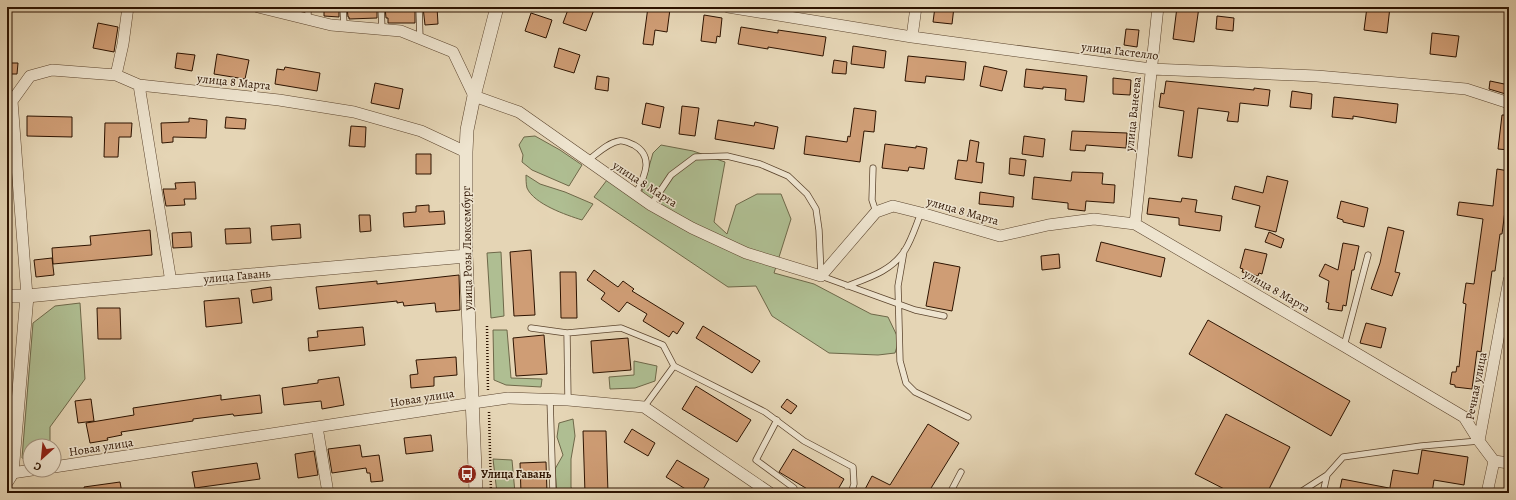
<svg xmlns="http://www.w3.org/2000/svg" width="1516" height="500" viewBox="0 0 1516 500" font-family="Alegreya,serif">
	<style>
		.green { fill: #afbe92; stroke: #6e6849 }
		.building { fill: #cf9d75; stroke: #2d1300 }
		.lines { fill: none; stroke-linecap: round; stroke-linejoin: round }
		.service-casing { stroke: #5b442d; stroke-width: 7 }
		.minor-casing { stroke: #5b442d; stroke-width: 12 }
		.tertiary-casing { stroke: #5b442d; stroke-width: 14 }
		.path { stroke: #2d1300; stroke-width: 2.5; stroke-dasharray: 1 2; stroke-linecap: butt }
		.service { stroke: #eee4cf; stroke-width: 5.5 }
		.minor { stroke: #eee4cf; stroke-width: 11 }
		.tertiary { stroke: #eee4cf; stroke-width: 13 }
		.labels { text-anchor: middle; stroke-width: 3; stroke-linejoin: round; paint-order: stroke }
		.street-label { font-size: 12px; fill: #2d1300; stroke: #eee4cf }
		.poi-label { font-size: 12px; font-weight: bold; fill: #2d1300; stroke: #eee4cf; text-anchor: start }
	</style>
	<rect width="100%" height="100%" fill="#e5d5b5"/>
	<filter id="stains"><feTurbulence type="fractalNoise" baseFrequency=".005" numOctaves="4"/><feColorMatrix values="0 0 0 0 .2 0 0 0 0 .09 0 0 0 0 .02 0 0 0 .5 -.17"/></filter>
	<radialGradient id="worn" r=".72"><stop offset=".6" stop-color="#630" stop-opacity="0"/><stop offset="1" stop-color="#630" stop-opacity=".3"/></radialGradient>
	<path class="green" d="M535,136L560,150L582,165L569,186L532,170L522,162L523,155L519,145L524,137Z
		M661,145L693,151L725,162L714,222L727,234L736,205L757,194H781L791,219L774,273L814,284L871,314L888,317L899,340L895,353L878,355L829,353L772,316L756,286L728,287L594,197L607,180L639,201L653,153Z
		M526,175L540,184L565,192L593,204L582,220C566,215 534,204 527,188C526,184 526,179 526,175Z
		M501,252L504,316L491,318L487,253Z
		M80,303L85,379L50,427V446H30V460L22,458L33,323L55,306Z
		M493,330H507L511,378L542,379L541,387L506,385L494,380Z
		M634,361L657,366L655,381L635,388L610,389L609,377L634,375Z
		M573,419L575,436L571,459V487L573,493H557L555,469L563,455L557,437L559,423Z
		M493,459L512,460L515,493H497Z"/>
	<path class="building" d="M324,7H339V17L324,16Z
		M347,7H377V18L349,19V17H348Z
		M385,7H415V23H388V18H386Z
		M423,7H437L438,24L425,25Z
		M569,7H595L586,31L563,23Z
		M648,7L670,9L667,32L655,30L653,45L643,44Z
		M935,7H954L952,24L933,22Z
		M1177,7H1199L1194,42L1173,39Z
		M1367,7H1390L1387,33L1364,30Z
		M531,13L552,20L546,38L525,31Z
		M704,15L722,18L720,37L717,36L716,43L701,41Z
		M1217,16L1234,18L1233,31L1216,29Z
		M98,23L118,27L114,52L93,48Z
		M741,27L778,33V30L826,37L823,56L768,47V49L738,44Z
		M1126,29L1139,30L1137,47L1124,45Z
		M1432,33L1459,36L1456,57L1430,54Z
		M853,46L886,51L884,68L851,64Z
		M559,48L580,55L574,73L554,67Z
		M177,53L195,55L192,71L175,68Z
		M217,54L249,60L245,79L214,74Z
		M908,56L966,62L964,80L926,76L925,83L905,81Z
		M834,60L847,62L846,74L832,73Z
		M7,63H18L17,74H7Z
		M984,66L1007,71L1002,91L980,86Z
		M285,67L320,73L317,91L275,84L277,69L284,70Z
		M1026,69L1087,76L1084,102L1065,100L1066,89L1043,87V89L1024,87Z
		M597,76L609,78L608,91L595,89Z
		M1113,78L1131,80L1130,95L1113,94Z
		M1166,81L1254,90V88L1270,90L1268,106L1240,103L1238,122L1227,121L1229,112L1198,108L1192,158L1178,156L1184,111L1159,107L1161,93L1164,94Z
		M1490,81L1509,85V95L1489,89Z
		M375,83L403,89L399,109L371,103Z
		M1292,91L1312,94L1311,109L1290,107Z
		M1334,97L1398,104L1396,123L1353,116V119L1332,117Z
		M646,103L664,107L660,128L642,124Z
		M682,106L699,108L695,136L679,134Z
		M854,108L876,111L874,132L864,131L860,162L804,154L806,136L847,142L848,136L850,137Z
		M1502,115H1509V150L1498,149Z
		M27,116L72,117V137L27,136Z
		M226,117L246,119L245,129L225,128Z
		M189,118L207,120L206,138L173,137V142L162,143L161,123L189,122Z
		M718,120L754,126L755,122L778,127L774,149L715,139Z
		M105,123H132L131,137H119L118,157H104Z
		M351,126L366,127L365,147L349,146Z
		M1072,131L1127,133L1126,148L1086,145L1085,151L1070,150Z
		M1024,136L1045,139L1043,157L1022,154Z
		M970,140L979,142L976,162L984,163L982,183L955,179L958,160L967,161Z
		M885,144L916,148V146L927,148L924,169L909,167L908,171L882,168Z
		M416,154H431V174H416Z
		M1010,158L1026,160L1024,176L1009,174Z
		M1497,169L1509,171V195H1507L1502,234H1500L1495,271H1492L1481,352L1477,351L1472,389L1455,387V385L1450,384L1452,372H1456L1457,366L1459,367L1466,304L1463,303L1466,283L1474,284L1483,219L1457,215L1459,202L1493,206Z
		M1072,172L1103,173L1102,184L1115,185L1114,203L1086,201L1085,211L1068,209V203L1032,199L1034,177L1071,181Z
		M1267,176L1288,181L1276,232L1255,227L1260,206L1232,199L1235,186L1263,193Z
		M195,182L196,199H184L185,205L166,206L163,189H176L175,183Z
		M980,192L1014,197L1013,207L979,204Z
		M1149,198L1181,202L1182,198L1197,200L1195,212L1222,216L1220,231L1179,225V218L1147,214Z
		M1341,201L1368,208L1364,227L1343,222V220L1337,218Z
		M429,205V212L444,211L445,224L404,227L403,213L416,212V206Z
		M359,215H370L371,231L360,232Z
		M300,224L301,238L272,240L271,226Z
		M1388,227L1404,231L1395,272L1400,273L1392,296L1371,289L1380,263Z
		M250,228L251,243L226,244L225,229Z
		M150,230L152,255L53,264L52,248L91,245L90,236Z
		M191,232L192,247L173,248L172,233Z
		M1269,232L1284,239L1281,248L1265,242Z
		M1101,242L1165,258L1161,277L1096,261Z
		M1343,243L1359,246L1354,270H1352L1346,306L1343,305L1342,311L1328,309L1329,303L1326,302L1329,281L1319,276L1325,264L1338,270Z
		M1245,249L1267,254L1262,274L1259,273L1258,276L1242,272L1243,269L1240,268Z
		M531,250L535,315L514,316L510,252Z
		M1059,254L1060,268L1042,270L1041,256Z
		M52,258L54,275L36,277L34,260Z
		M934,262L960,267L952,311L926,306Z
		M594,270L618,287L623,281L634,289L632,291L684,323L677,334L673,331L669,337L643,321L647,314L627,302L619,312L601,299L605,293L587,280Z
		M560,272H576L577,318H561Z
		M459,275L460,310L436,312L435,303L404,306L403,302L397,303V301L319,309L316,287L377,281V284Z
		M271,287L272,300L253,303L251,290Z
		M239,298L242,323L206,327L204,301Z
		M97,308H120L121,339H98Z
		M1208,320L1350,401L1331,436L1189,354Z
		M1366,323L1386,328L1381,348L1360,343Z
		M703,326L760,361L752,373L696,338Z
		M363,327L365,345L309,351L308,338L318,337L317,331Z
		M544,335L547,374L516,376L513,338Z
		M628,338L631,370L593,373L591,341Z
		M456,357L457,375L434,377V386L411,388L410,375L418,374L416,360Z
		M339,377L344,405L322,409L321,401L284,405L282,388L318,383V380Z
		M696,386L751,420L737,442L682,409Z
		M221,395V400L260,395L262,413L234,416L233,414L193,419V421L121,432L122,435L107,438L108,440L90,443L86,423L134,415L133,408Z
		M91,399L94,421L78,423L75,401Z
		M787,399L797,406L791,414L781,407Z
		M1226,414L1290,447L1267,493H1232L1195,474Z
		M928,424L959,443L928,493H863L872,476L890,485Z
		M632,429L655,443L648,456L624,442Z
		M583,431H606L608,493H585Z
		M431,435L433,451L406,454L404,438Z
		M360,445L362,457L379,455L383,481L371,482L370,473H367L366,468L332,473L328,449Z
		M793,449L844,479L836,493H814L779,472Z
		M1422,450L1468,457L1464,485L1434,480L1432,493H1389L1393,470L1418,474Z
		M314,451L318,475L298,478L295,454Z
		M677,460L709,479L701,493H692L666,477Z
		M546,462L547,493H521L520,463Z
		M257,463L260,479L195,488L192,472Z
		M1342,479L1389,488L1388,493H1339Z
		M120,482L122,493H85L84,487Z"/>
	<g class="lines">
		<defs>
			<path id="service" d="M308,7V19
				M343,7L344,26
				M381,7L382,29
				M419,7L420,39
				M587,161C597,154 607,143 619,141C624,140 629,143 634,145C655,157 644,177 636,194
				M873,168L872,200L876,212
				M651,205L671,175L695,157L727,156L760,164L788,176L807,194L816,209L819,230L821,276L915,310L944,316
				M904,251L898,286L900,361L906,383L915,392L968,417
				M847,286C868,278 892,271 905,250C912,239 916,225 921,213
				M531,328L567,333L621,328L663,345L674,366L765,412L804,441L853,467L854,484L851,493
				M567,333L568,400
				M1344,346L1368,255
				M550,399L553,493
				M644,407L674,366
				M777,420L756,460L794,488V493
				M950,493L961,472
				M1299,493L1327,475L1343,457L1421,446L1479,441
				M1323,493L1327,475"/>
			<path id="minor" d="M258,7L331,25L401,31L453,52L474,96L519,112L651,205L692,228L746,253L821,276L876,212L893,206L921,213L1000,236L1048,225L1094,219L1135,224L1344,346L1464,417L1479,441
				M728,7L912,37L1151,69L1317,76L1466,89L1509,103
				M912,37L916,7
				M116,75L123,44L128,7
				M139,85L171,282
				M7,101H12L30,76L52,70L116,75L139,85L279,100L354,112L421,131L466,152
				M12,101L27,296
				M1135,224L1158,7
				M317,427L328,493
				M1494,461L1509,463
				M54,467L473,403L508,398L568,400L644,407L770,493
				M12,473L32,470
				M1487,493L1494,461L1479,441L1509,280"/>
			<path id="tertiary" d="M7,296H27L171,282L466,256
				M7,481L12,473L27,296
				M476,493L466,256V152L467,130L474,96L497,7"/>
		</defs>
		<use href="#service" class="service-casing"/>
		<use href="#minor" class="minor-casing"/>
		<use href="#tertiary" class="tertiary-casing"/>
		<path class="path" d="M487,326L488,391
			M489,412L491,493"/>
		<use href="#service" class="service"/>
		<use href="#minor" class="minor"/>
		<use href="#tertiary" class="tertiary"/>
	</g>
	<defs>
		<symbol id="bus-disc" viewBox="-11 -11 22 22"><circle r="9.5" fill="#8f2418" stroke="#eee4cf"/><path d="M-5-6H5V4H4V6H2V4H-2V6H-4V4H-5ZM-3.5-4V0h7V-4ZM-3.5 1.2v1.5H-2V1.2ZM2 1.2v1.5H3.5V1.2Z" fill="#fff"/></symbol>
	</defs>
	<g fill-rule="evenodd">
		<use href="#bus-disc" x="456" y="463" width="22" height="22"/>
	</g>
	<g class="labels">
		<g class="street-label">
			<text transform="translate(1120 51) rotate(7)" y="4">улица Гастелло</text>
			<text transform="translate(234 82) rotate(6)" y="4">улица 8 Марта</text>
			<text transform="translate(1133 114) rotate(-84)" y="4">улица Ванеева</text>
			<text transform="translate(645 184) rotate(33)" y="4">улица 8 Марта</text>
			<text transform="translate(963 211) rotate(16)" y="4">улица 8 Марта</text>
			<text transform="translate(467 248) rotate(-91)" y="4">улица Розы Люксембург</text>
			<text transform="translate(237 276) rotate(-5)" y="4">улица Гавань</text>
			<text transform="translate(1277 291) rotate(30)" y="4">улица 8 Марта</text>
			<text transform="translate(1476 386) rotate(-79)" y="4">Речная улица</text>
			<text transform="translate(422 398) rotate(-9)" y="4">Новая улица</text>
			<text transform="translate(101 447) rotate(-9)" y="4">Новая улица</text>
		</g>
		<g class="poi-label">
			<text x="481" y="478">Улица Гавань</text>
		</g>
	</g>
	<rect width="1516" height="500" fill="none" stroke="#e5d5b5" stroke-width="24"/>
	<rect x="8" y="8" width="1500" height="484" fill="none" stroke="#2d1300" stroke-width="2"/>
	<rect x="12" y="12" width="1492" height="476" fill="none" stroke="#2d1300"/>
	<g transform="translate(42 458) rotate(207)"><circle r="19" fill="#eee4cf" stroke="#a1907c"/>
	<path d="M0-3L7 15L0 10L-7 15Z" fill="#8f2418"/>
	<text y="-6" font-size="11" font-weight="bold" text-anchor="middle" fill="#2d1300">С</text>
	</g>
	<rect width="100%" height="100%" filter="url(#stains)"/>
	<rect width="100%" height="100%" fill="url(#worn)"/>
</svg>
